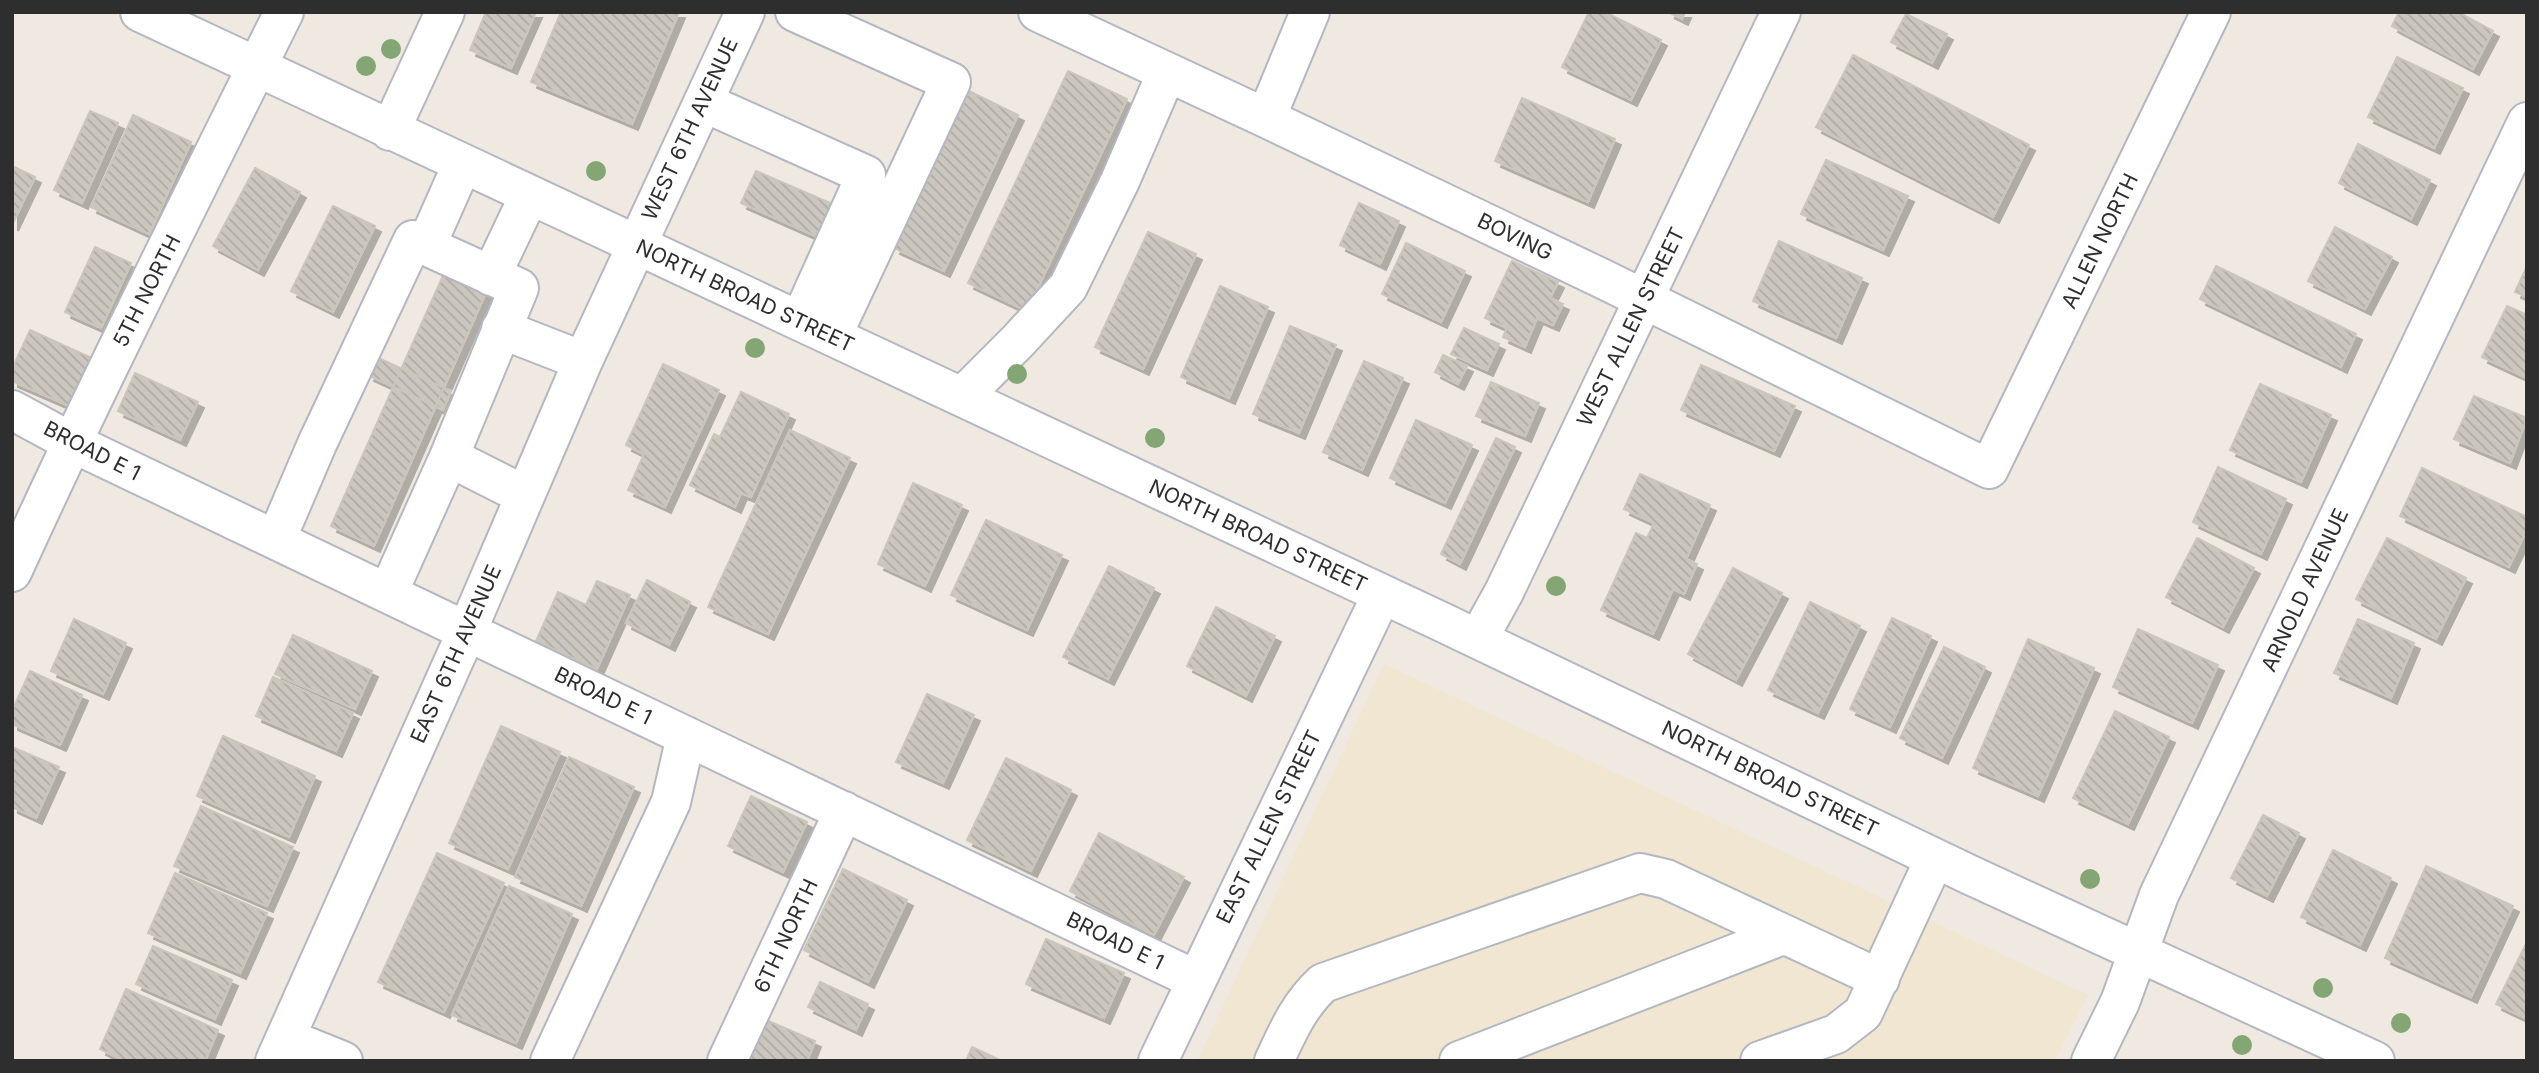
<svg xmlns="http://www.w3.org/2000/svg" width="2539" height="1073" viewBox="0 0 2539 1073" font-family="Inter,sans-serif">
	<style>
		.education { fill: #f0e6d1 }
		.building { fill: url(#building-back-hatch); stroke: #cbc5ba; stroke-width: 2; filter: url(#shadow) }
		.lines { fill: none; stroke-linecap: round; stroke-linejoin: round }
		.minor-casing { stroke: #b4b7c1; stroke-width: 42 }
		.minor { stroke: #fff; stroke-width: 38 }
		.tree { fill: #84a574 }
		.labels { text-anchor: middle; stroke-width: 6; stroke-linejoin: round; paint-order: stroke }
		.street-label { font-size: 21px; fill: #2e2e2e; stroke: #fff }
	</style>
	<defs>
		<pattern id="building-back-hatch" width="6" height="6" patternUnits="userSpaceOnUse" patternTransform="scale(1.75)"><rect width="6" height="6" fill="#cbc7bf"/><path d="M-1 5l2 2M0 0l6 6M5-1l2 2" fill="none" stroke="#afaba4"/></pattern>
		<filter id="shadow"><feDropShadow dx="6" dy="6" stdDeviation="0" flood-color="#0004"/></filter>
	</defs>
	<rect width="100%" height="100%" fill="#efe9e1"/>
	<path class="education" d="M1384,664L2088,995L2055,1061H1197Z"/>
	<path class="building" d="M486,12H536L511,68L470,50Z
		M561,12H679L632,124L531,82Z
		M1589,12H1605L1661,40L1631,100L1562,67Z
		M1668,12H1685L1682,19Z
		M2399,12H2458L2493,31L2473,69L2392,26Z
		M1906,14L1947,34L1932,63L1891,42Z
		M1853,55L2029,145L1993,217L1816,127Z
		M2397,57L2463,88L2434,148L2368,117Z
		M1068,71L1127,99L1027,311L968,283Z
		M969,91L1018,115L944,271L894,248Z
		M1522,98L1615,139L1588,202L1495,161Z
		M90,111L118,123L82,203L54,190Z
		M133,115L191,142L149,234L91,207Z
		M2358,144L2430,180L2411,219L2339,183Z
		M1826,160L1908,196L1883,250L1801,214Z
		M12,166L35,177L12,225Z
		M255,168L300,192L258,270L213,246Z
		M756,171L835,205L820,238L741,203Z
		M1359,203L1399,221L1380,264L1340,245Z
		M333,206L375,226L333,312L291,291Z
		M2335,227L2392,257L2365,309L2308,281Z
		M1148,232L1196,254L1143,369L1095,347Z
		M1779,241L1862,278L1836,338L1753,301Z
		M1406,243L1465,271L1441,322L1382,294Z
		M95,247L131,263L101,328L65,312Z
		M1512,261L1558,282L1550,298L1563,304L1553,325L1537,318L1525,347L1503,337L1507,328L1485,318Z
		M2216,266L2356,334L2341,367L2200,299Z
		M2527,266V297L2515,292Z
		M445,271L487,290L374,546L331,526Z
		M1220,286L1268,307L1229,398L1181,377Z
		M2507,306L2527,315V378L2482,357Z
		M1290,326L1336,345L1299,433L1253,414Z
		M1464,328L1499,344L1487,370L1451,354Z
		M30,330L96,360L74,408L12,381V369Z
		M1443,355L1467,366L1458,384L1435,372Z
		M376,357L451,391L443,410L368,375Z
		M1364,361L1403,378L1362,470L1323,452Z
		M663,364L719,390L665,507L628,490L644,454L626,445Z
		M1701,365L1795,406L1774,451L1681,410Z
		M135,373L198,402L180,440L118,411Z
		M1491,382L1539,403L1525,436L1476,416Z
		M2260,384L2331,415L2301,482L2230,450Z
		M741,392L789,414L751,497L741,493L735,507L690,485L714,434L720,437Z
		M2474,396L2527,418L2510,463L2454,439Z
		M1416,420L1472,445L1445,503L1390,478Z
		M790,430L850,458L768,634L708,607Z
		M1496,438L1515,447L1460,564L1441,554Z
		M2218,467L2286,499L2261,554L2193,522Z
		M2422,468L2527,517V529L2509,567L2400,516Z
		M1640,474L1710,505L1686,559L1697,564L1684,594L1673,589L1653,634L1601,610L1636,533L1647,538L1654,523L1624,509Z
		M913,483L962,505L925,586L878,564Z
		M986,520L1062,555L1027,630L951,595Z
		M2197,538L2254,568L2223,627L2166,597Z
		M2387,538L2466,578L2436,639L2356,599Z
		M1109,566L1154,588L1108,679L1063,657Z
		M1733,568L1782,593L1736,680L1688,654Z
		M647,580L690,602L669,645L626,623Z
		M597,581L630,595L597,669L536,641L558,592L586,605Z
		M1810,602L1860,626L1818,713L1768,690Z
		M1216,607L1275,636L1246,696L1187,666Z
		M1892,618L1931,636L1890,727L1850,709Z
		M74,619L126,643L103,694L51,671Z
		M2358,619L2414,643L2391,698L2334,673Z
		M2138,629L2218,665L2192,723L2113,687Z
		M293,635L372,671L355,709L275,674Z
		M2028,639L2094,668L2038,796L1973,768Z
		M1944,647L1985,667L1942,758L1900,738Z
		M30,671L82,695L60,745L12,724V711Z
		M273,677L353,713L336,751L256,716Z
		M927,694L974,715L943,783L896,762Z
		M2115,711L2169,737L2128,824L2073,798Z
		M501,726L560,752L508,869L449,843Z
		M223,736L315,776L289,837L197,796Z
		M12,747L59,767L36,818L12,807Z
		M569,757L634,787L581,906L515,877Z
		M1006,758L1071,790L1031,871L967,840Z
		M751,796L807,822L783,872L728,846Z
		M201,806L293,847L267,906L174,866Z
		M2263,815L2299,833L2267,896L2231,878Z
		M1099,833L1184,877L1154,935L1070,891Z
		M2333,850L2391,878L2360,945L2301,917Z
		M437,853L504,883L444,1012L378,982Z
		M2426,866L2513,906L2471,997L2385,958Z
		M843,869L907,900L868,982L804,950Z
		M175,873L267,913L240,973L148,933Z
		M509,886L572,914L516,1043L452,1015Z
		M1046,939L1124,973L1104,1018L1026,984Z
		M2527,942V1019L2496,1004Z
		M153,946L232,980L215,1019L136,984Z
		M820,982L868,1004L856,1030L808,1007Z
		M126,989L218,1030L205,1061H125L100,1049Z
		M766,1020L815,1041L807,1061H749Z
		M972,1047L1002,1061H966Z"/>
	<g class="lines">
		<defs>
			<path id="minor" d="M140,12L1442,622L1968,874L2375,1061
				M795,12L951,82L832,336
				M1038,12L1266,118L1601,278L1989,469L2211,12
				M703,102L866,175L800,321
				M1266,118L1310,12
				M390,131L445,12
				M426,246L462,165
				M491,276L529,196
				M501,329L583,361
				M962,397L1018,341L1068,287L1120,181L1167,72
				M12,410L71,442L1196,980
				M276,540L317,444L413,240L519,288L449,457L524,495
				M12,572C98,383 192,198 284,12
				M388,593L449,457
				M1478,639L1504,592L1781,12
				M286,1038L343,1061
				M275,1061L467,631L583,361L745,12
				M550,1061L671,802L686,736
				M727,1061L844,811
				M1158,1061L1382,594
				M1274,1061C1288,1031 1299,1005 1323,983L1640,873L1666,879L1880,979
				M1459,1061L1783,935
				M1760,1061L1836,1034L1863,1013L1935,858
				M2091,1061L2120,1002L2159,895L2527,122"/>
		</defs>
		<use href="#minor" class="minor-casing"/>
		<use href="#minor" class="minor"/>
	</g>
	<g class="tree">
		<circle cx="391" cy="49" r="10"/>
		<circle cx="366" cy="66" r="10"/>
		<circle cx="596" cy="171" r="10"/>
		<circle cx="755" cy="348" r="10"/>
		<circle cx="1017" cy="374" r="10"/>
		<circle cx="1155" cy="438" r="10"/>
		<circle cx="1556" cy="586" r="10"/>
		<circle cx="2090" cy="879" r="10"/>
		<circle cx="2323" cy="988" r="10"/>
		<circle cx="2401" cy="1023" r="10"/>
		<circle cx="2242" cy="1045" r="10"/>
	</g>
	<g class="labels">
		<g class="street-label">
			<text transform="translate(690 129) rotate(-65)" y="7">WEST 6TH AVENUE</text>
			<text transform="translate(1515 237) rotate(26)" y="7">BOVING</text>
			<text transform="translate(2100 241) rotate(-64)" y="7">ALLEN NORTH</text>
			<text transform="translate(147 291) rotate(-63)" y="7">5TH NORTH</text>
			<text transform="translate(745 296) rotate(25)" y="7">NORTH BROAD STREET</text>
			<text transform="translate(1631 327) rotate(-64)" y="7">WEST ALLEN STREET</text>
			<text transform="translate(92 451) rotate(27)" y="7">BROAD E 1</text>
			<text transform="translate(1258 536) rotate(25)" y="7">NORTH BROAD STREET</text>
			<text transform="translate(2305 590) rotate(-65)" y="7">ARNOLD AVENUE</text>
			<text transform="translate(456 654) rotate(-66)" y="7">EAST 6TH AVENUE</text>
			<text transform="translate(603 696) rotate(26)" y="7">BROAD E 1</text>
			<text transform="translate(1770 779) rotate(26)" y="7">NORTH BROAD STREET</text>
			<text transform="translate(1269 827) rotate(-64)" y="7">EAST ALLEN STREET</text>
			<text transform="translate(786 936) rotate(-65)" y="7">6TH NORTH</text>
			<text transform="translate(1115 941) rotate(26)" y="7">BROAD E 1</text>
		</g>
	</g>
	<rect width="2539" height="1073" fill="none" stroke="#2e2e2e" stroke-width="28"/>
</svg>
